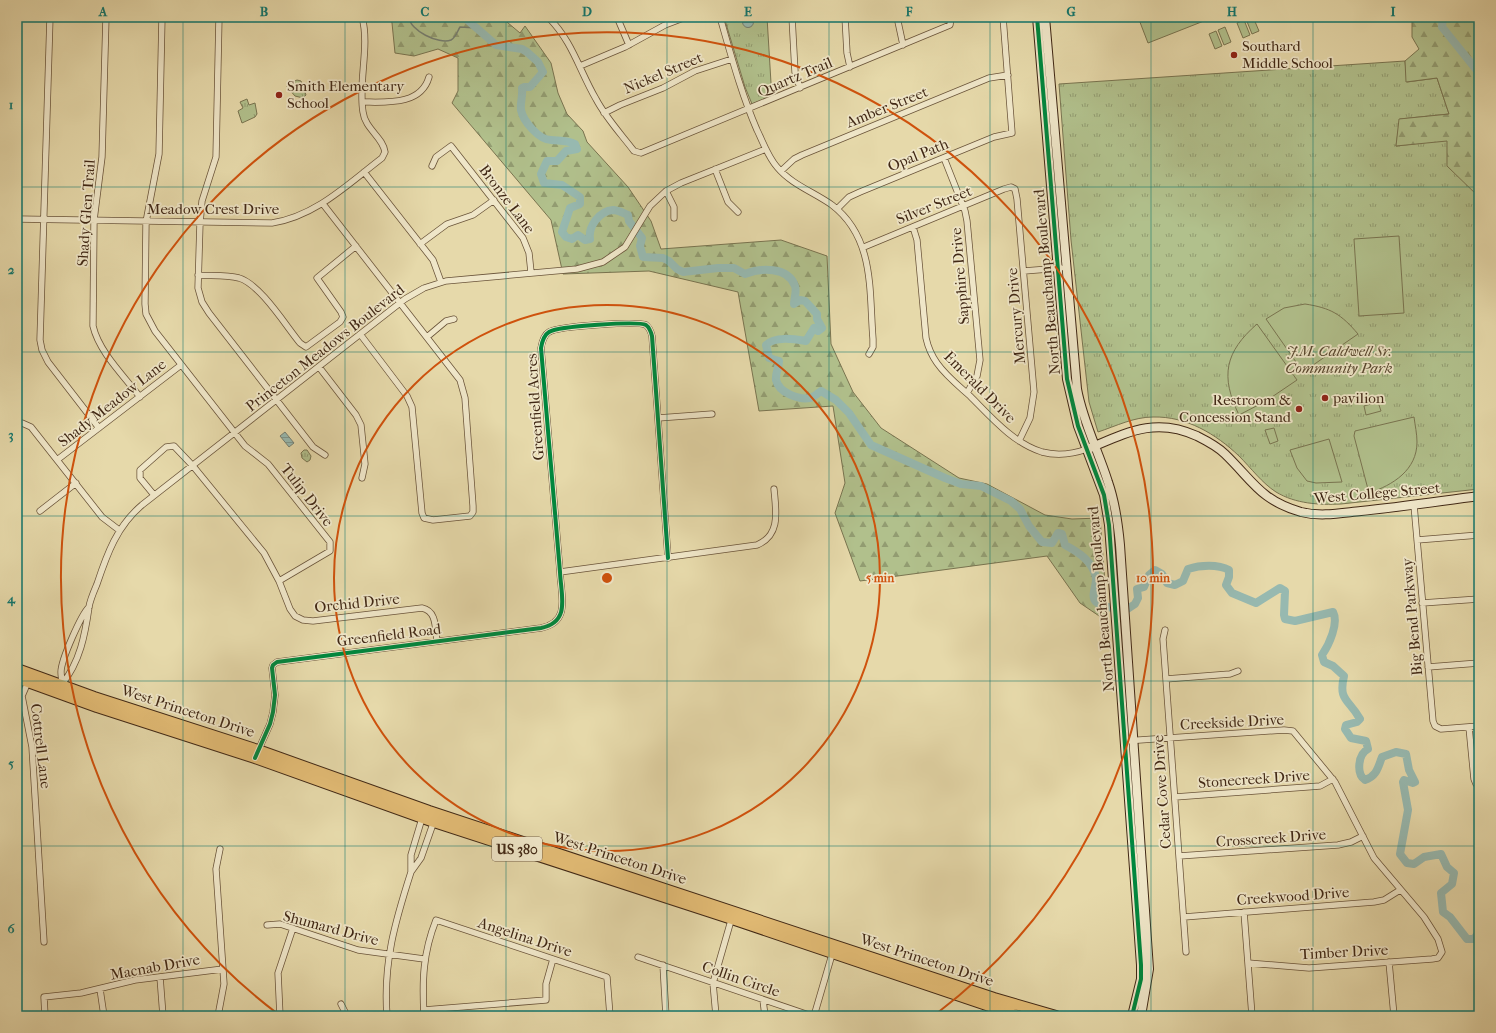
<svg xmlns="http://www.w3.org/2000/svg" width="1496" height="1033" viewBox="0 0 1496 1033" font-family="'IM FELL French Canon',serif">
	<style>
		.grass { fill: url(#grass-tufts); stroke: #797450 }
		.forest { fill: url(#forest-firs); stroke: #797450 }
		.pitch { fill: #b1c08c; stroke: #797450 }
		.water { fill: url(#water-rules); stroke: #757f72 }
		.lines { fill: none; stroke-linecap: round; stroke-linejoin: round }
		.stream { stroke: #757f72; stroke-width: 1.5 }
		.river { stroke: #97b9b0; stroke-width: 8 }
		.street-casing { stroke: #6a543a; stroke-width: 7 }
		.secondary-casing { stroke: #412815; stroke-width: 10 }
		.highway-casing { stroke: #412815; stroke-width: 12 }
		.street { stroke: #efe6c8; stroke-width: 5.5 }
		.secondary { stroke: #efe6c8; stroke-width: 8 }
		.highway { stroke: #e3bc75; stroke-width: 10 }
		.cycleway-casing { stroke: #efe6c8; stroke-width: 6 }
		.cycleway { stroke: #00873e; stroke-width: 4 }
		.grid { fill: none; stroke: #0f766e; stroke-width: 1; stroke-opacity: 0.55 }
		.ring { fill: none; stroke: #cf520d; stroke-width: 2 }
		.poi-dot { fill: #8f2418; stroke: #efe6c8; stroke-width: 1.5 }
		.labels { text-anchor: middle; stroke-width: 3.5; stroke-linejoin: round; paint-order: stroke }
		.shield { fill: #efe6c8; stroke: #75614b; stroke-width: 1 }
		.shield-label { font-size: 14px; font-weight: bold; fill: #412815 }
		.poi-label { font-size: 15px; fill: #412815; stroke: #efe6c8; text-anchor: start }
		.street-label { font-size: 15px; fill: #412815; stroke: #efe6c8 }
		.park-label { font-size: 15px; font-style: italic; fill: #57462d; stroke: #efe6c8 }
		.centre { fill: #cf520d; stroke: #efe6c8; stroke-width: 2 }
		.ring-label { font-size: 12px; text-anchor: middle; font-weight: bold; fill: #cf520d; stroke: #efe6c8; stroke-width: 3.5; stroke-linejoin: round; paint-order: stroke }
		.neatline { fill: none; stroke: #0f766e; stroke-width: 1.5 }
		.grid-label { font-size: 13px; text-anchor: middle; font-weight: bold; fill: #0f766e }
	</style>
	<defs>
		<pattern id="grass-tufts" width="24" height="20" patternUnits="userSpaceOnUse"><rect width="24" height="20" fill="#b1c08c"/><path d="M3 7l-1-3M5 7V3M7 7l1-3M15 17l-1-3M17 17v-4M19 17l1-3" fill="none" stroke="#929c71"/></pattern>
		<pattern id="forest-firs" width="22" height="20" patternUnits="userSpaceOnUse"><rect width="22" height="20" fill="#b1c08c"/><path d="M5 1l3.5 6h-7zM16 11l3.5 6h-7z" fill="#929c71"/></pattern>
		<pattern id="water-rules" width="6" height="5" patternUnits="userSpaceOnUse"><rect width="6" height="5" fill="#97b9b0"/><path d="M0 2.5h6" fill="none" stroke="#7d968e"/></pattern>
	</defs>
	<rect width="100%" height="100%" fill="#e6d9aa"/>
	<filter id="stains"><feTurbulence type="fractalNoise" baseFrequency=".005" numOctaves="4"/><feColorMatrix values="0 0 0 0 .2 0 0 0 0 .09 0 0 0 0 .02 0 0 0 .5 -.17"/></filter>
	<radialGradient id="worn" r=".72"><stop offset=".6" stop-color="#630" stop-opacity="0"/><stop offset="1" stop-color="#630" stop-opacity=".3"/></radialGradient>
	<path class="grass" d="M724,17H767L771,83L776,95L752,104L745,87Z
		M1405,61L1407,82L1437,78L1449,114L1400,119L1396,146L1447,140L1479,197V489L1341,504C1319,505 1296,504 1276,492C1262,483 1251,468 1239,456C1216,434 1186,416 1153,417C1134,417 1116,426 1098,432L1089,402L1071,240L1059,84Z
		M297,80L301,81L306,95L303,98L295,96L287,87L288,84Z
		M247,99L249,105L255,103L257,114L255,117L242,123L238,111L243,108L240,102Z
		M304,450H307L311,456L310,460L307,462L302,458L301,453Z"/>
	<path class="forest" d="M390,17H501L520,33L525,26L551,63L558,93L567,114L583,131L587,142L628,187L651,221L661,249L781,240L827,256L831,344L853,392L881,428L959,478L987,484L1045,515L1072,519L1100,518L1108,622L1080,603L1047,556L860,581L835,513L845,483L833,406L759,411L738,292L649,271L563,274L551,220L452,103L458,91V58L438,49L414,56L395,53L392,23Z
		M1412,17H1479V197L1447,166V141L1396,146L1399,119L1449,114L1437,78L1406,82L1405,61L1419,49L1412,37Z"/>
	<path class="pitch" d="M1138,17H1214L1148,43Z
		M1253,17L1259,31L1252,34L1246,19Z
		M1244,20L1250,35L1243,38L1237,23Z
		M1225,27L1231,42L1224,45L1218,30Z
		M1216,31L1222,46L1215,49L1209,34Z
		M1399,236L1404,313L1359,316L1354,239Z
		M1305,304C1331,308 1341,314 1358,334L1303,372L1266,319L1284,308Z
		M1257,324L1297,380L1266,401L1239,415C1220,376 1225,352 1257,324Z
		M1378,402L1381,411L1366,415L1364,406Z
		M1414,417C1415,425 1417,434 1417,442C1417,470 1393,485 1369,493L1354,436L1355,431Z
		M1274,428L1278,441L1270,444L1265,430Z
		M1329,439L1342,482L1316,483L1307,481L1297,468L1290,450Z"/>
	<path class="water" d="M742.5 22a5.5 5.5 0 1 1 11 0a5.5 5.5 0 1 1-11 0Z
		M285,432L294,443L289,447L280,436Z"/>
	<g class="lines">
		<path class="stream" d="M409,17C409,30 439,45 451,40C456,37 457,32 460,27L477,28"/>
		<path class="river" d="M464,17L496,45L522,49L527,52L538,62L543,72L530,87H524L522,88C523,96 520,103 521,110C523,121 539,140 551,140C560,141 567,140 575,144L577,149L566,151L557,161H547L541,174L544,183L562,185L580,197V204L570,208L562,232L566,237L572,239L578,235L585,240L590,239C588,227 599,211 613,210C618,210 623,213 628,215L629,221L642,238L640,246L643,257L663,258L669,261L677,269L683,272L718,268H734L745,274C760,268 788,266 795,286C797,291 794,299 794,304L800,300L805,301L817,314V319L822,328L818,331L814,328L806,341C794,339 775,336 766,345L769,358L779,361C779,368 775,374 776,380C779,393 799,400 810,398C814,397 818,393 821,391L836,400L849,413L871,445L945,478L961,484L981,486L1011,501L1020,509L1029,526L1042,542L1052,543L1058,533L1062,534L1065,545C1078,552 1093,561 1096,578C1097,585 1090,596 1096,602C1100,606 1120,610 1126,610L1135,604L1138,598L1137,589L1144,587L1149,575L1155,570L1162,574L1167,583L1175,585L1183,581L1188,569C1200,565 1218,564 1229,570V577L1226,585L1232,593L1256,603L1280,588L1285,591L1284,615L1285,619L1295,621L1333,612C1339,623 1329,645 1322,655L1324,662L1333,666L1344,676C1338,701 1349,699 1360,719L1357,722L1346,725L1345,729L1351,738L1366,741L1368,749C1358,754 1356,774 1365,780C1377,776 1378,767 1382,757L1396,752L1406,754L1409,770L1415,782L1413,783L1404,780L1403,782L1408,810L1400,854L1407,863L1414,864L1424,857L1441,854L1447,867L1454,873L1452,884L1441,893L1443,912L1450,917L1467,939H1474L1479,932
			M1443,17L1442,27L1479,73"/>
		<defs>
			<path id="street" d="M50,17L40,340L42,350L48,362L99,428
				M106,17L102,157L94,220L93,326C99,352 124,376 140,397
				M162,17L159,154L146,222L145,304L146,314L155,331L245,446L268,464L330,542V551L279,581
				M219,17L216,157L202,201L200,223L198,288L202,302L209,313L313,447L325,455
				M548,17C573,42 579,70 596,99C606,118 621,134 634,151L641,153L950,25L951,17
				M617,17L629,45
				M720,17C731,55 741,93 757,130C763,142 768,157 777,167C792,185 814,192 832,205C875,238 869,291 873,339V347L869,354
				M792,17L795,72L800,88
				M845,17L847,53L850,67
				M897,17L903,45
				M580,66L625,47L665,25L686,17
				M362,102C385,102 421,106 429,77
				M604,113L620,105L663,88L695,71L732,59
				M944,158L965,211L967,221L980,360L977,376L967,393
				M432,166L436,157L451,146L523,238L529,253L531,272
				M715,169L728,202L738,212
				M781,171L794,159L802,155L989,78L1008,75
				M364,172L433,260L441,282
				M666,191L674,207V218
				M323,204L460,380L465,398L473,506V512L470,516L433,520L424,518L422,513L412,407L407,396L360,334
				M837,209L849,197L860,192L994,137L1012,133L1003,17
				M17,219L272,223C316,216 348,184 382,158L385,152C383,137 365,129 363,112C358,82 370,46 362,17
				M913,227L917,240L926,338C928,347 932,356 937,363C946,376 959,386 970,396C991,417 1013,443 1042,452C1057,456 1073,454 1087,449
				M420,244L447,224L473,215L494,200
				M864,247L1004,189L1011,187L1015,189L1017,199L1034,392L1030,418L1019,441
				M1024,271L1061,268
				M198,275C211,276 226,275 239,278C260,284 286,326 300,343L306,347L340,322L343,317L341,312L317,278L356,246
				M427,337L446,321L454,319
				M319,367L356,415L361,425L365,464L362,478
				M658,418L712,414
				M22,423L31,427L102,517L119,530
				M57,460L181,365
				M154,495L140,478V470L166,447L174,446L193,466L264,553L279,581L290,609L295,616L303,620L313,621L422,608C437,611 435,628 437,641
				M1414,505L1433,721L1435,726L1441,729L1479,726
				M40,511L76,483
				M1417,540L1479,535
				M560,572L757,545C781,535 776,511 774,489
				M1422,603L1479,599
				M1165,630L1163,639L1186,952
				M1428,667L1479,663
				M1166,679L1230,674L1238,671
				M62,684C80,662 85,635 89,607C90,600 94,591 97,584C107,554 117,526 142,505L405,299L424,288L446,281L577,269L603,262L625,247L650,206L666,191L681,183L766,149
				M62,684C62,680 61,676 61,672C61,660 81,615 89,607
				M22,696L32,747L44,942
				M17,699L22,696L28,682
				M1469,727L1474,779L1476,784L1479,785
				M1125,741L1284,730L1293,731L1335,782L1374,858L1424,917L1438,939L1442,952L1438,958L1432,959L1309,968L1248,963
				M258,751L270,724L273,712L275,695L272,668L273,665L277,662L541,628C571,622 561,596 560,572L541,348C542,342 544,335 549,332C558,326 638,321 646,325C650,328 651,332 652,336L668,558
				M1175,797L1307,787L1320,786L1333,779
				M423,815L411,855V872L421,858L434,821
				M1179,856L1338,845L1351,842L1363,836
				M1244,912L1252,1016
				M1184,917L1374,902L1384,900L1400,890
				M267,925L280,924L358,950L424,959
				M638,957L812,1016
				M1389,962L1394,1016
				M663,965L666,1016
				M160,977L163,1016
				M100,989L104,1016
				M763,1000L765,1016
				M341,1004L347,1016
				M424,1010L546,1000V984L553,959
				M45,1016L44,997L81,993L135,980L223,969
				M218,1016L224,984L216,869L220,849
				M280,1016L278,973L293,928
				M387,1016C383,963 395,922 411,872
				M424,1016C422,980 423,953 436,920L607,977L610,1016
				M716,1016L713,983L732,917
				M814,1016L833,951"/>
			<path id="secondary" d="M1037,17L1067,379L1078,426L1104,495L1109,525L1141,965V979L1132,1016
				M1045,17L1077,389C1083,422 1098,450 1108,482C1115,502 1118,523 1120,545L1149,969L1141,1016
				M1090,448C1128,432 1156,417 1197,436C1207,441 1217,446 1225,454C1253,481 1260,500 1301,512C1321,517 1341,513 1361,511C1401,507 1440,501 1479,496"/>
			<path id="highway" d="M17,669L94,697L258,750L429,811L994,998L1056,1016
				M17,678L97,707L255,758L434,822L732,919L1019,1016"/>
		</defs>
		<use href="#street" class="street-casing"/>
		<use href="#secondary" class="secondary-casing"/>
		<use href="#highway" class="highway-casing"/>
		<use href="#street" class="street"/>
		<use href="#secondary" class="secondary"/>
		<use href="#highway" class="highway"/>
		<defs>
			<path id="cycleway" d="M1037,17L1067,379L1078,426L1104,495L1109,525L1141,965V979L1132,1016
				M255,758L270,724L273,712L275,695L272,668L273,665L277,662L541,628C571,622 561,596 560,572L541,348C542,342 544,335 549,332C558,326 638,321 646,325C650,328 651,332 652,336L668,558"/>
		</defs>
		<use href="#cycleway" class="cycleway-casing"/>
		<use href="#cycleway" class="cycleway"/>
	</g>
	<path class="grid" d="M183,17V1016M345,17V1016M506,17V1016M667,17V1016M829,17V1016M990,17V1016M1151,17V1016M1313,17V1016M17,187H1479M17,352H1479M17,516H1479M17,681H1479M17,846H1479"/>
	<g class="ring">
		<circle cx="607" cy="578" r="273"/>
		<path d="M278 1014A546 546 0 1 1 936 1014"/>
	</g>
	<g class="poi-dot">
		<circle cx="1234" cy="55" r="4"/>
		<circle cx="279" cy="95" r="4"/>
		<circle cx="1325" cy="398" r="4"/>
		<circle cx="1299" cy="409" r="4"/>
	</g>
	<g class="labels">
		<rect class="shield" x="492" y="837" width="50" height="24" rx="3"/>
		<g class="shield-label">
			<text x="517" y="854">US 380</text>
		</g>
		<g class="poi-label">
			<text x="1242" y="51">Southard<tspan x="1242" dy="17">Middle School</tspan></text>
			<text x="287" y="91">Smith Elementary<tspan x="287" dy="17">School</tspan></text>
			<text x="1333" y="403">pavilion</text>
			<text x="1291" y="405" text-anchor="end">Restroom &amp;<tspan x="1291" dy="17">Concession Stand</tspan></text>
		</g>
		<g class="street-label">
			<text transform="translate(663 73) rotate(-23)" y="5">Nickel Street</text>
			<text transform="translate(795 77) rotate(-23)" y="5">Quartz Trail</text>
			<text transform="translate(887 107) rotate(-22)" y="5">Amber Street</text>
			<text transform="translate(918 155) rotate(-22)" y="5">Opal Path</text>
			<text transform="translate(507 199) rotate(53)" y="5">Bronze Lane</text>
			<text transform="translate(934 205) rotate(-22)" y="5">Silver Street</text>
			<text x="213" y="214">Meadow Crest Drive</text>
			<text transform="translate(86 213) rotate(-86)" y="5">Shady Glen Trail</text>
			<text transform="translate(960 276) rotate(-95)" y="5">Sapphire Drive</text>
			<text transform="translate(1047 282) rotate(-95)" y="5">North Beauchamp Boulevard</text>
			<text transform="translate(1016 316) rotate(-95)" y="5">Mercury Drive</text>
			<text transform="translate(325 348) rotate(-38)" y="5">Princeton Meadows Boulevard</text>
			<text transform="translate(980 387) rotate(45)" y="5">Emerald Drive</text>
			<text transform="translate(112 403) rotate(-38)" y="5">Shady Meadow Lane</text>
			<text transform="translate(535 407) rotate(-94)" y="5">Greenfield Acres</text>
			<text transform="translate(1377 493) rotate(-5)" y="5">West College Street</text>
			<text transform="translate(307 495) rotate(52)" y="5">Tulip Drive</text>
			<text transform="translate(1101 599) rotate(-95)" y="5">North Beauchamp Boulevard</text>
			<text transform="translate(357 603) rotate(-6)" y="5">Orchid Drive</text>
			<text transform="translate(1412 617) rotate(-95)" y="5">Big Bend Parkway</text>
			<text transform="translate(389 635) rotate(-7)" y="5">Greenfield Road</text>
			<text transform="translate(188 711) rotate(18)" y="5">West Princeton Drive</text>
			<text transform="translate(1232 722) rotate(-3)" y="5">Creekside Drive</text>
			<text transform="translate(41 746) rotate(83)" y="5">Cottrell Lane</text>
			<text transform="translate(1254 779) rotate(-4)" y="5">Stonecreek Drive</text>
			<text transform="translate(1162 792) rotate(-94)" y="5">Cedar Cove Drive</text>
			<text transform="translate(1271 838) rotate(-4)" y="5">Crosscreek Drive</text>
			<text transform="translate(620 858) rotate(18)" y="5">West Princeton Drive</text>
			<text transform="translate(1293 896) rotate(-4)" y="5">Creekwood Drive</text>
			<text transform="translate(331 928) rotate(15)" y="5">Shumard Drive</text>
			<text transform="translate(525 937) rotate(18)" y="5">Angelina Drive</text>
			<text transform="translate(1344 952) rotate(-3)" y="5">Timber Drive</text>
			<text transform="translate(927 960) rotate(18)" y="5">West Princeton Drive</text>
			<text transform="translate(155 967) rotate(-10)" y="5">Macnab Drive</text>
			<text transform="translate(741 979) rotate(19)" y="5">Collin Circle</text>
		</g>
		<g class="park-label">
			<text x="1339" y="356">J.M. Caldwell Sr.<tspan x="1339" dy="17">Community Park</tspan></text>
		</g>
	</g>
	<circle cx="607" cy="578" r="6" class="centre"/>
	<g class="ring-label">
		<text x="880" y="582">5 min</text>
		<text x="1153" y="582">10 min</text>
	</g>
	<rect width="1496" height="1033" fill="none" stroke="#e6d9aa" stroke-width="44"/>
	<rect x="22" y="22" width="1452" height="989" class="neatline"/>
	<g class="grid-label">
		<text x="103" y="16">A</text>
		<text x="264" y="16">B</text>
		<text x="425" y="16">C</text>
		<text x="587" y="16">D</text>
		<text x="748" y="16">E</text>
		<text x="909" y="16">F</text>
		<text x="1071" y="16">G</text>
		<text x="1232" y="16">H</text>
		<text x="1393" y="16">I</text>
		<text x="11" y="109">1</text>
		<text x="11" y="274">2</text>
		<text x="11" y="439">3</text>
		<text x="11" y="603">4</text>
		<text x="11" y="768">5</text>
		<text x="11" y="933">6</text>
	</g>
	<rect width="100%" height="100%" filter="url(#stains)"/>
	<rect width="100%" height="100%" fill="url(#worn)"/>
</svg>
